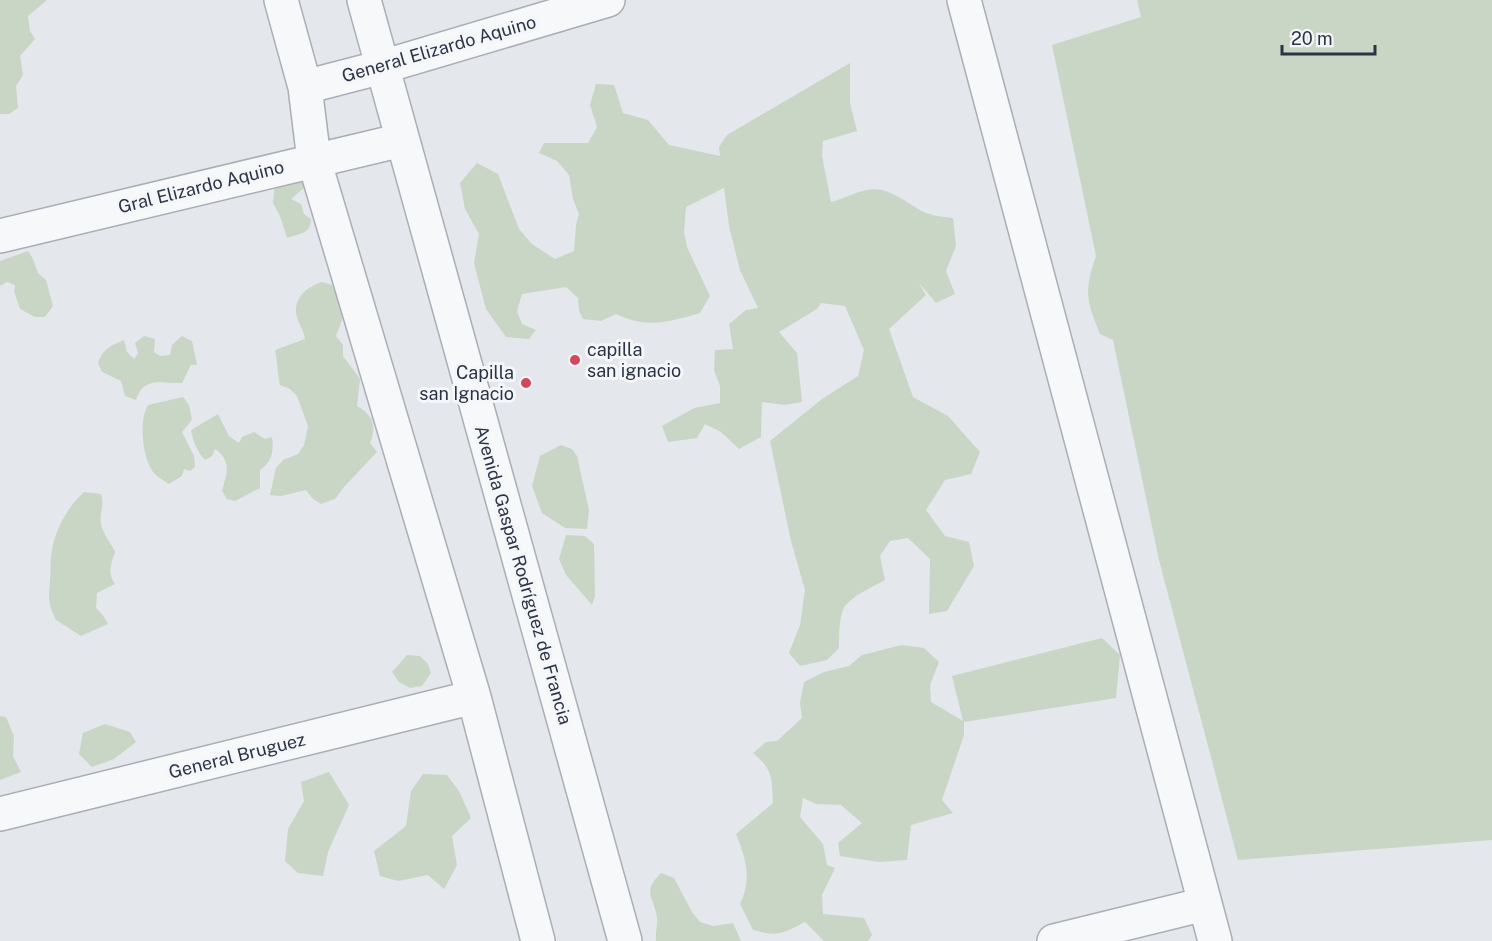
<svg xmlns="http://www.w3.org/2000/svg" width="1492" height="941" viewBox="0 0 1492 941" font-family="'Public Sans',sans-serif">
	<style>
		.green { fill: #c9d6c5 }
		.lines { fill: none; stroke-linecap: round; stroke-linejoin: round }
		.minor-casing { stroke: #a9aeb7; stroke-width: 36 }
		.minor { stroke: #f7f8fa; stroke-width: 33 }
		.poi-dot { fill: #d1495b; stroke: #f4f6f9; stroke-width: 2 }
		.labels { text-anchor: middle; stroke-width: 6; stroke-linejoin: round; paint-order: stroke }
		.street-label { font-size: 18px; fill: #2b3445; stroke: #f4f6f9 }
		.poi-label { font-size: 18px; fill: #2b3445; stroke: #f4f6f9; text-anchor: start }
	</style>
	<rect width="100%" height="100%" fill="#e4e7ec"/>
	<path class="green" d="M0,0H47L28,16L30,31L35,39L20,56L23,75L16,86L18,108L9,114H0Z
		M1137,0H1492V840L1238,860L1159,560L1113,340L1100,334C1086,300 1084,291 1096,256L1052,45L1141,17Z
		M850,63V103L857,131L823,141L822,156L831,202C843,199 855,192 867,190C889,185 907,204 926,213C934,216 944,217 953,218L956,246L946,271L955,294L936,303L919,283L926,295L889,329L913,397L948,416L980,452L971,474L945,480L926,510L945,536L969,542L974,566L947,611L929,614L930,559L908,538L890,541L880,556L885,580C872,587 854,595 845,606C839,614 839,638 839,648L827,660L800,666L789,653L800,625L805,590L791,541L770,441L822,399L858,376L864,350L845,306L821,303L817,309L779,332L797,353L802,402L784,405L762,402L761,437L739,449L721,432L705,424L697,438L668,442L662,426L694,408L720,403V386L714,370L715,350L733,349L729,324L746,310L758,308L740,270L729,226L724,188L686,207L684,232L687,247L710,296L700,313C669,322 647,329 616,314L601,321L583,319L579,311L578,298L566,287L522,294L517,311L522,324L536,330L529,339L506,337L486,309L474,263L479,234L465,209L460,183L477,163L498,174L519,229L532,244L555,259L574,251L576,225L579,214L573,199L569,175L557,161L539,153L544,143H588L597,127L590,105L596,84L614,85L623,113L648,120L669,145L720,156L719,147L727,135Z
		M304,171L306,186L291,199L301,204L304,214L311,219C310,235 300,233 287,238L280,216L273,203L275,182Z
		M28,251L33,259L38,273L46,280L53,306L45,317H35L20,309L14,291L15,285L7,282L0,286V261Z
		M322,282L332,285L345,312L336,336L343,345V356L360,379L357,406C373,415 377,426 370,443L377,452L344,487L335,499L321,504L312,498L306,490L281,496L270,495L276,468L283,460L298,454L304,445L308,426L297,396L290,389L280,385C277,373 278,362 275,350L305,339C304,330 297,322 296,312C295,296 309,286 322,282Z
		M144,336L155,339L154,352L160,356L170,355L172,345L182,336L192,341L197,365H191L182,383C163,384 144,375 136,400L125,396L121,381L102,372L98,363C103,349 110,346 124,340L127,352L134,359L138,353L135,343Z
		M183,397L189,405L192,420L182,432L194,456L195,467L190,471L184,469L182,476L169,484C163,480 155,476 151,469C142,453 139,420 148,405Z
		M218,414L229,436L239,443L242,437L254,432L265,439L272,437C274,451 272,462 260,470V488L235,501L227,499L222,491C227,473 232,461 215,449L212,456L205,460C197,452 193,441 191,430Z
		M561,445L572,449L577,456L589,510L587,529L565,528L542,513L532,486L540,456Z
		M84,492L101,494C105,505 99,513 101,524C103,534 111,543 115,552C111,564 107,573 115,584L97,593L96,608L102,614L108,624L81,636L56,620C47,602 49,599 50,580C51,572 50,564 51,557C53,533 67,507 84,492Z
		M566,535L585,536L594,544L595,596L592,605L566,575L559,559Z
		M1102,638L1120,655L1116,698L964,722V735L942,800L953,813L911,825L907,860L879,862L840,856L838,843L862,823L841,805L816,804L803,798L800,817L823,844L827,865L835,868L822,895L823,914L864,918L872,935L868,941H824L805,922C782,934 778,937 753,930L740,904C752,879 746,859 736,834L773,803C772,777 773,770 753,753L766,742L777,741L802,718L800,703L804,682L824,672L849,666L862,655L902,645L924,648L939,662L930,685L931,702L963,721L952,676Z
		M407,655L420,656L428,664L431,673L422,686L410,688L399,682L392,672Z
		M0,716L6,717L14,736L13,756L21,772L0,780Z
		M105,724L130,732L136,742L114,759L92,767L79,754L83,733Z
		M329,772L349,805L328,852L323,876L298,873L285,861L288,829L304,801L301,782Z
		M423,774L447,775L459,791L471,818L452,836L457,865L444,889L428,875L398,881L380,876L374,851L406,826L411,791Z
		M661,873L674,878L692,912L700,922L713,926L733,923L741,941H656C655,932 658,925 657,917C653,895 642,892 661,873Z"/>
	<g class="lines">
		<defs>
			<path id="minor" d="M281,0L305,87L314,160L474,697L538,941
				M364,0L625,941
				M964,0L1215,941
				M305,87L382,67L608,0
				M0,236L402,140
				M0,814L474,697
				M1054,941L1205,904"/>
		</defs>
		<use href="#minor" class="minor-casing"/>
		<use href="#minor" class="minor"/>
	</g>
	<g class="poi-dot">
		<circle cx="575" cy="360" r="6"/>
		<circle cx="526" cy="383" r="6"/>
	</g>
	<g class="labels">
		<g class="street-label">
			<text transform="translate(439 49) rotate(-16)" y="6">General Elizardo Aquino</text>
			<text transform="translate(201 187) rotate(-14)" y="6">Gral Elizardo Aquino</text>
			<text transform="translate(523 575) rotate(74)" y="6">Avenida Gaspar Rodríguez de Francia</text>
			<text transform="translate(237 756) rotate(-14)" y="6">General Bruguez</text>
		</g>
		<g class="poi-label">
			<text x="587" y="356">capilla<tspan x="587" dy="21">san ignacio</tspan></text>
			<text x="514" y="379" text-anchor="end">Capilla<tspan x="514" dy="21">san Ignacio</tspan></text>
		</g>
	</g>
	<path d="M1282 45v9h93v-9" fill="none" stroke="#2b3445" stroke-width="3"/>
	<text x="1291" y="45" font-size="18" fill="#2b3445" stroke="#f4f6f9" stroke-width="4.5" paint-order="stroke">20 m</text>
</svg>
